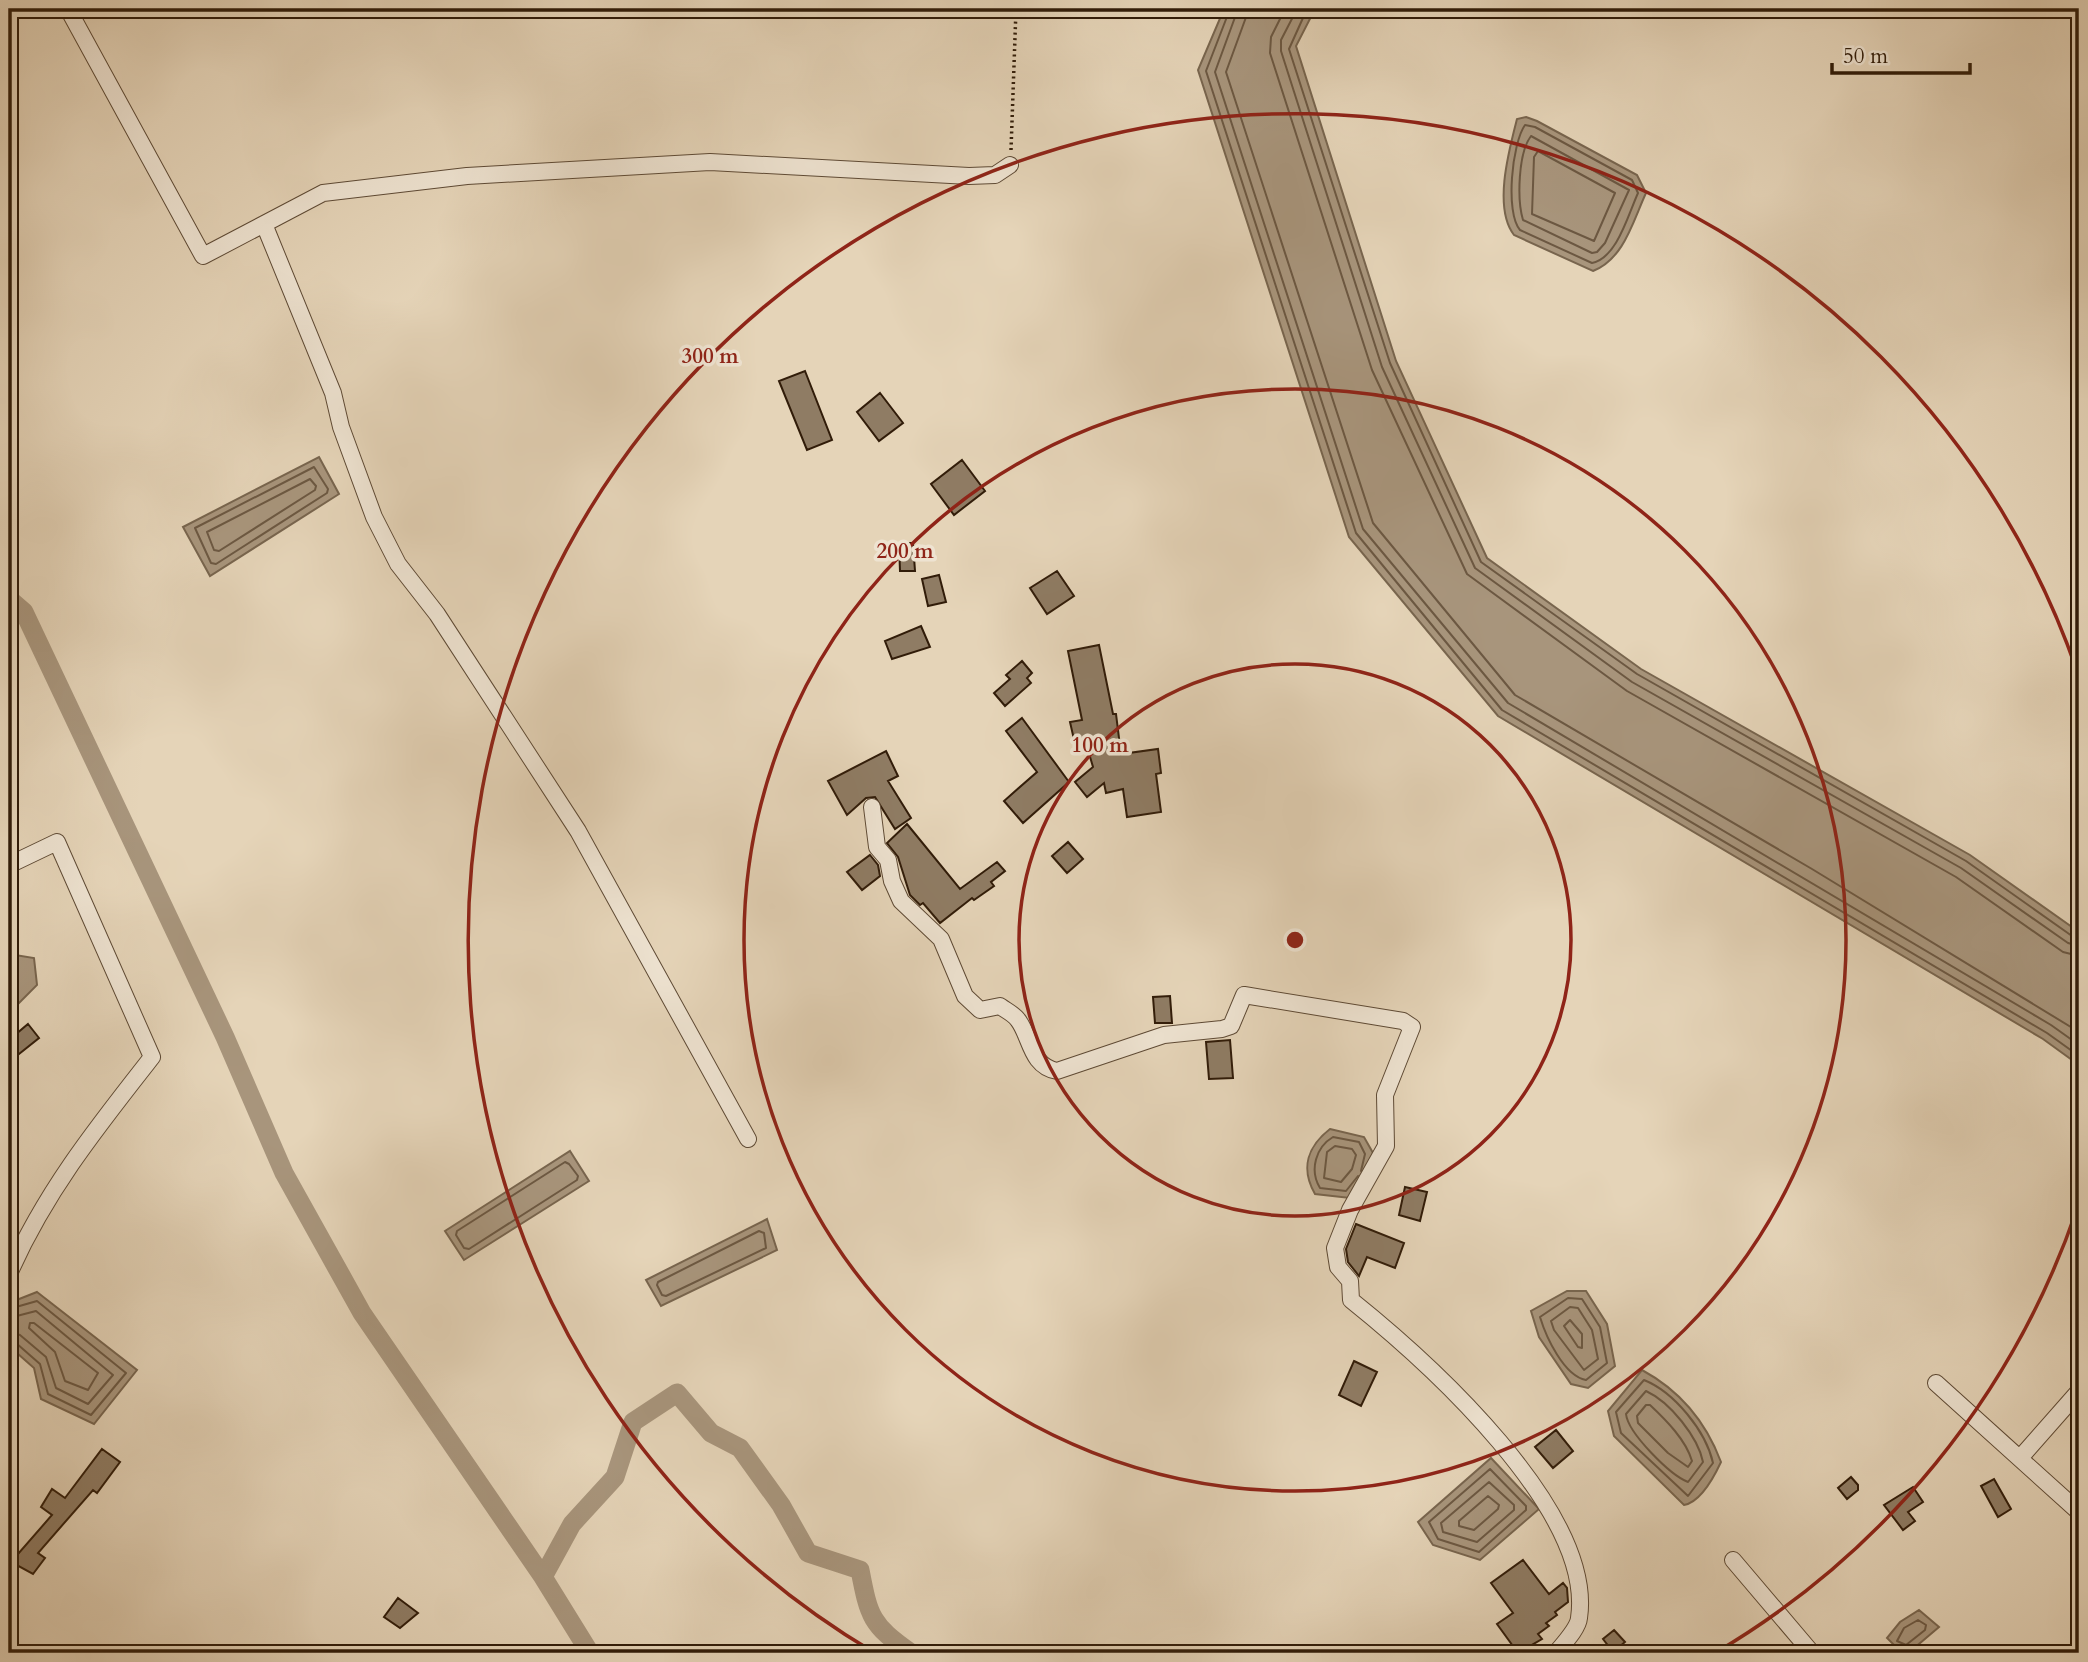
<svg xmlns="http://www.w3.org/2000/svg" width="2088" height="1662" viewBox="0 0 2088 1662" font-family="Cardo,serif">
	<style>
		.water { fill: #a8957c; stroke: #78654e; stroke-width: 2 }
		.lines { fill: none; stroke-linecap: round; stroke-linejoin: round }
		.shore { stroke: #6c5842; stroke-width: 2 }
		.canal { stroke: #a8957c; stroke-width: 19 }
		.building { fill: #8f7c64; stroke: #311c09; stroke-width: 2 }
		.minor-casing { stroke: #5e4a35; stroke-width: 18 }
		.path { stroke: #311c09; stroke-width: 3.5; stroke-dasharray: 2 3.5; stroke-linecap: butt }
		.minor { stroke: #eee3d1; stroke-width: 16 }
		.ring { fill: none; stroke: #8f2418; stroke-width: 3.5 }
		.centre { fill: #8f2418; stroke: #eee3d1; stroke-width: 3.5 }
		.ring-label { font-size: 21px; text-anchor: middle; font-weight: bold; fill: #8f2418; stroke: #eee3d1; stroke-width: 7; stroke-linejoin: round; paint-order: stroke }
	</style>
	<rect width="100%" height="100%" fill="#e5d4b8"/>
	<filter id="stains"><feTurbulence type="fractalNoise" baseFrequency=".00286" numOctaves="4"/><feColorMatrix values="0 0 0 0 .2 0 0 0 0 .09 0 0 0 0 .02 0 0 0 .5 -.17"/></filter>
	<radialGradient id="worn" r=".72"><stop offset=".6" stop-color="#630" stop-opacity="0"/><stop offset="1" stop-color="#630" stop-opacity=".3"/></radialGradient>
	<path class="water" d="M1224,9H1315L1296,46L1396,361L1487,558L1641,669L1970,855L2079,932V1065L2043,1039L1498,716L1349,537L1198,70Z
		M1526,117L1537,121L1637,175L1646,193C1633,221 1624,259 1593,271L1514,235C1493,208 1509,150 1517,119Z
		M319,457L339,494L210,576L183,527Z
		M9,954L34,958L37,985L9,1013Z
		M1330,1129L1364,1137L1373,1153L1367,1176L1350,1198L1315,1194C1300,1168 1308,1146 1330,1129Z
		M570,1151L589,1181L464,1260L445,1231Z
		M767,1219L777,1250L661,1306L646,1280Z
		M1567,1291H1586L1607,1324L1615,1366L1588,1388L1571,1384L1539,1337L1531,1311Z
		M37,1292L137,1370L94,1424L41,1399L34,1368L9,1346V1303Z
		M1642,1370C1679,1390 1706,1422 1721,1462C1714,1477 1701,1502 1684,1505L1614,1436L1608,1411Z
		M1491,1458L1539,1509L1480,1560L1433,1545L1418,1522Z
		M1919,1610L1939,1627L1913,1649L1901,1652L1887,1638L1900,1622Z"/>
	<g class="lines">
		<path class="shore" d="M1230,9L1206,71L1356,533L1502,710L2047,1033L2079,1056
			M1238,9L1215,72L1363,529L1508,703L2051,1025L2079,1045
			M1249,9L1226,72L1373,523L1515,695L1812,869L2079,1032
			M1285,9L1271,37L1270,53L1372,370L1467,574L1627,691L1956,877L2063,952L2079,956
			M1297,9L1281,40V51L1382,367L1475,568L1632,682L1961,868L2068,943L2079,946
			M1307,9L1289,49L1390,363L1481,562L1637,674L1966,861L2072,936L2079,937
			M1525,125L1535,127L1632,180L1638,193C1628,215 1617,258 1592,263L1520,230C1505,213 1512,143 1525,125Z
			M1531,136L1629,190L1605,243L1597,252L1592,253L1523,220C1517,200 1518,153 1531,136Z
			M1538,151L1615,193L1594,241L1532,214L1534,157Z
			M314,467L328,489L327,493L216,564L211,563L195,528Z
			M310,479L316,486L315,490L219,551L214,550L207,532Z
			M1335,1146L1352,1149L1356,1155L1352,1169L1341,1182L1324,1178L1327,1152Z
			M565,1162L569,1164L578,1176L577,1180L469,1249L464,1248L456,1235L457,1231Z
			M1358,1176L1346,1191L1320,1188C1309,1170 1316,1147 1333,1137L1359,1142L1365,1154L1361,1171
			M759,1231L764,1233L766,1248L666,1296L662,1295L657,1285L658,1282Z
			M1568,1298L1582,1299L1600,1327L1607,1363L1586,1380C1564,1376 1546,1337 1540,1317Z
			M1570,1307L1578,1308L1592,1330L1598,1359L1584,1370L1554,1330L1551,1321Z
			M9,1309L37,1301L126,1373L91,1415L48,1394L40,1364L16,1343L9,1341
			M9,1318L36,1311L113,1375L88,1404L56,1388L46,1357L20,1335L9,1332
			M1570,1320L1582,1334V1348L1578,1347L1564,1326Z
			M30,1323H34L98,1373L88,1390L65,1381L55,1352L29,1328Z
			M1644,1380C1674,1392 1706,1431 1713,1463L1688,1496L1621,1433L1616,1412Z
			M1646,1391C1670,1402 1698,1437 1703,1462L1688,1482C1670,1475 1628,1433 1626,1414Z
			M1646,1405H1650C1666,1420 1686,1440 1692,1461L1688,1467L1668,1453L1638,1423L1637,1416Z
			M1490,1469L1526,1506V1510L1479,1552L1438,1539L1429,1522Z
			M1489,1482L1514,1505V1510L1477,1542L1443,1532L1441,1523Z
			M1488,1496L1499,1505L1498,1509L1474,1530L1459,1526V1521Z
			M1918,1620L1926,1625L1925,1630L1906,1645L1897,1641L1904,1628Z"/>
		<path class="canal" d="M9,599L24,612L225,1037L284,1173L362,1313L543,1577L590,1653
			M543,1577L572,1524L615,1477L633,1422L677,1393L711,1433L740,1448L781,1505L808,1553L860,1570C869,1617 871,1625 911,1653"/>
	</g>
	<path class="building" d="M805,371L832,440L807,450L779,381Z
		M880,393L903,423L879,441L857,412Z
		M962,460L985,491L954,515L931,484Z
		M899,543H913L915,571H900Z
		M1057,571L1074,596L1047,614L1030,588Z
		M939,575L946,602L928,606L922,579Z
		M921,626L930,647L892,659L885,641Z
		M1099,645L1113,714H1116L1121,754L1158,749L1161,773L1156,774L1161,812L1127,817L1123,789L1106,793L1104,783L1087,797L1075,782L1093,767L1084,736L1075,744L1070,722L1082,720L1068,651Z
		M1022,661L1032,673L1027,678L1031,683L1005,706L994,693L1010,679L1006,675Z
		M1022,718L1069,782L1023,823L1004,801L1037,772L1006,731Z
		M886,751L898,776L888,781L911,818L895,829L875,797L866,798L847,815L828,781Z
		M907,824L960,889L997,862L1005,871L991,882L994,886L974,900L972,898L940,923L923,903L920,905L910,895L898,857L887,843Z
		M1068,842L1083,859L1067,873L1052,856Z
		M870,855L878,865L880,876L862,890L847,872Z
		M1170,996L1172,1023H1155L1153,997Z
		M28,1024L39,1038L9,1062V1040Z
		M1230,1040L1233,1078L1209,1079L1206,1042Z
		M1405,1187L1427,1192L1420,1221L1399,1215Z
		M1356,1224L1404,1243L1395,1268L1367,1257L1359,1276L1348,1262L1346,1249Z
		M1354,1361L1377,1372L1361,1406L1339,1395Z
		M1556,1430L1573,1451L1553,1468L1535,1447Z
		M102,1449L120,1462L97,1493L93,1490L38,1553L45,1558L33,1574L11,1562L52,1515L41,1507L52,1489L65,1498Z
		M1851,1477L1858,1485V1490L1847,1499L1838,1488Z
		M1994,1479L2011,1509L1998,1517L1981,1486Z
		M1913,1487L1923,1502L1908,1512L1915,1521L1903,1530L1884,1505Z
		M1523,1560L1549,1594L1563,1583L1567,1588L1568,1602L1555,1612L1557,1615L1546,1623L1549,1626L1538,1634L1542,1639L1518,1653L1497,1624L1513,1613L1491,1583Z
		M398,1598L418,1613L400,1628L384,1617Z
		M1614,1630L1625,1642L1613,1652L1603,1639Z"/>
	<g class="lines">
		<defs>
			<path id="minor" d="M9,9H10
				M68,9L203,256L323,193L467,176L710,162L969,176L995,175L1010,165
				M264,224L333,393L341,427L374,517L398,564L437,614L578,831L748,1139
				M872,807L877,847L888,860L892,881L901,901L941,939L965,996L980,1010L1000,1006C1005,1010 1014,1014 1018,1020C1031,1037 1030,1066 1057,1071L1164,1035L1222,1029L1231,1026L1244,995L1403,1021L1412,1027L1385,1095L1386,1146L1350,1210L1335,1248L1338,1267L1350,1281L1351,1300C1427,1361 1595,1511 1579,1618C1578,1629 1563,1644 1556,1653
				M9,865L57,842L152,1057C97,1127 45,1192 9,1274
				M1936,1383L2079,1512
				M2020,1458L2079,1391
				M1733,1560L1812,1653"/>
		</defs>
		<use href="#minor" class="minor-casing"/>
		<path class="path" d="M1011,150L1016,9"/>
		<use href="#minor" class="minor"/>
	</g>
	<g class="ring">
		<circle cx="1295" cy="940" r="276"/>
		<circle cx="1295" cy="940" r="551"/>
		<path d="M2077 1209A827 827 0 0 1 1715 1653M875 1653A827 827 0 1 1 2077 671"/>
	</g>
	<circle cx="1295" cy="940" r="10" class="centre"/>
	<g class="ring-label">
		<text x="710" y="363">300 m</text>
		<text x="905" y="558">200 m</text>
		<text x="1100" y="752">100 m</text>
	</g>
	<rect width="2088" height="1662" fill="none" stroke="#e5d4b8" stroke-width="35"/>
	<rect x="10" y="10" width="2067" height="1641" fill="none" stroke="#311c09" stroke-width="3.5"/>
	<rect x="18" y="18" width="2053" height="1627" fill="none" stroke="#311c09" stroke-width="2"/>
	<path d="M1832 63v10h138v-10" fill="none" stroke="#311c09" stroke-width="3.5"/>
	<text x="1843" y="63" font-size="21" fill="#311c09" stroke="#eee3d1" stroke-width="5" paint-order="stroke">50 m</text>
	<rect width="100%" height="100%" filter="url(#stains)"/>
	<rect width="100%" height="100%" fill="url(#worn)"/>
</svg>
